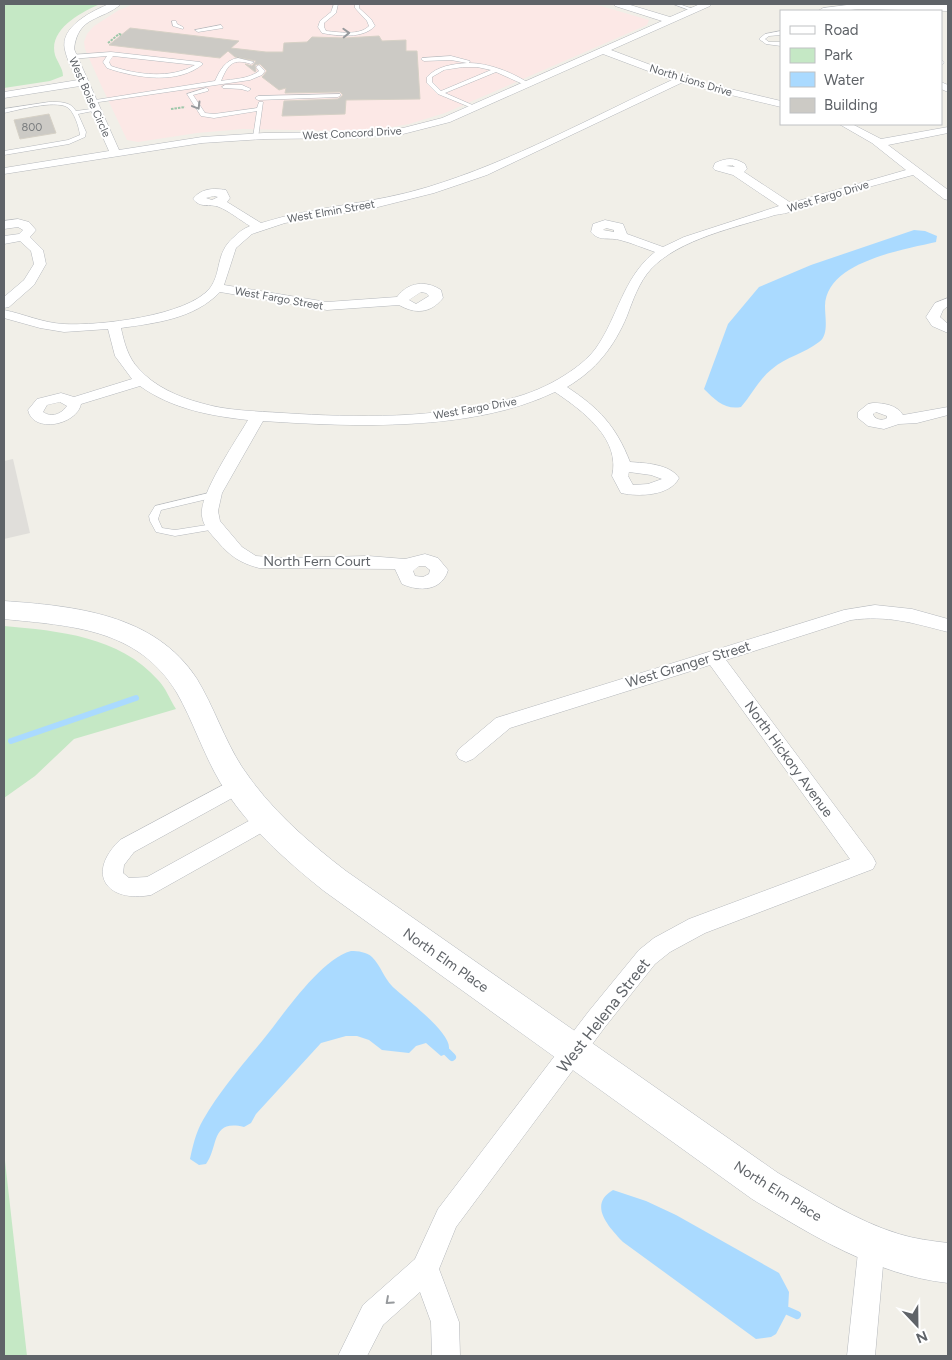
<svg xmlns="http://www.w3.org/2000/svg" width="952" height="1360" viewBox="0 0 952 1360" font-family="Figtree,sans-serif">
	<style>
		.industrial { fill: #e0deda }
		.medical { fill: #fce8e6 }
		.green { fill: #c5e8c5 }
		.water { fill: #aadaff }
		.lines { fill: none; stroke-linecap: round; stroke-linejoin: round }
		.stream-far1 { stroke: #aadaff; stroke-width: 6 }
		.stream { stroke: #aadaff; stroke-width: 8 }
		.building { fill: #cccac5; stroke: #d6d1c6 }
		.lane-casing { stroke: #b5b8bc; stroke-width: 1 }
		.street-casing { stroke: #b5b8bc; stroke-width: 1 }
		.secondary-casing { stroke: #b6babf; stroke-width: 1 }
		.path { stroke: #9cc7a9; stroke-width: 2; stroke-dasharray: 2.5 1; stroke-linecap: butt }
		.lane { fill: #fff; fill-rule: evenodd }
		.street { fill: #fff; fill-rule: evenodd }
		.secondary { fill: #fff; fill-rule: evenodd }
		.oneway { stroke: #979a9d }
		.labels { text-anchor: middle; stroke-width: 4; stroke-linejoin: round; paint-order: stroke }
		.far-street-label { font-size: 11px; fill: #5f6368; stroke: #fff }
		.number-label { font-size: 11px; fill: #7a7d7f }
		.street-label { font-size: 14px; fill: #5f6368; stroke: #fff }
		.near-street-label { font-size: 16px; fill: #5f6368; stroke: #fff }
	</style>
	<rect width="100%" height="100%" fill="#f1efe8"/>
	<path class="industrial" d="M13,459L30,533L4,539V461Z"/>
	<path class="medical" d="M134,4H594L649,20L647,25L477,99L445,113L409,124L376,130L344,131L243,129L197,133L138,142L127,140L101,85L85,49L84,42L87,34L94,26L119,10Z"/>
	<path class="green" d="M4,4H100C82,12 48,29 55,55C57,62 63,68 63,76L50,81L4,88Z
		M4,626C59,631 119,636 158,680C166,688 170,700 176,709L74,739L35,776L4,798Z
		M4,1152L27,1356H4Z"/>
	<path class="water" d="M914,230L925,231L937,236L936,242C902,250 826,262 825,306C825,318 829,335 819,342C805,353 786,357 772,369C760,378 751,396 741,407C725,410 715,400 704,389L728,324L759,287L811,265Z
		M351,951C358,951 367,952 372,957C381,966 384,978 392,986C400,995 473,1047 441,1056L426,1043L416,1046L409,1053L382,1050L369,1040L357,1036H346L321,1043L256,1114L251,1123L244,1127C210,1119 219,1147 206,1164L199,1165L190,1159C193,1145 196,1132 203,1120C222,1087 247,1060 270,1031C288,1008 322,959 351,951Z
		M613,1190L646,1201L676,1215L779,1273L789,1292L788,1311L776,1334L771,1337L756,1339L623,1242C610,1228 587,1205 613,1190Z"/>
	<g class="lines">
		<path class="stream-far1" d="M11,741L136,698"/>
		<path class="stream" d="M447,1052L452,1057
			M788,1311L797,1315"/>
	</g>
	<path class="building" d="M130,28L239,41L231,48L266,52H283L284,43L307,42L312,37L345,38L379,36L382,41L406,40V51H417L420,99L346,100L345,114L282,116L284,101L338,99L343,95L340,92L285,93L286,88L279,90L262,77L267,71L260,64L255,65L256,71L255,72L245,64L252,66L256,61L235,57L228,51L220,58L109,45Z
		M49,114L56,133L20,139L14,120Z"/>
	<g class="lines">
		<defs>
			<path id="lane" d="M334,4H338L336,13L324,23V27L326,31C339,32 359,36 369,26L367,21L355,8V4H359V8L371,19L375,26C363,39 338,36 322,33L318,27L320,21L331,12Z
				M673,4H679L696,10L692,11Z
				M172,21H176L177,24L183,27V29L173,26Z
				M221,25L223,28L198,32L195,30Z
				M781,31V35L769,36L765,39L769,42H781V46L766,44L759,39L765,34Z
				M111,52L200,62L203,64C178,85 136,78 107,68L103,62L107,56L71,59L68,57L71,55ZM113,56L195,65C171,79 137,75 111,66L109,62Z
				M451,56L470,61L469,63C489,63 514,73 530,84L525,85L496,72L445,93L477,107L472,108L438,94L427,83V77C437,66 453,64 467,63L451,60L424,61L421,59L422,58ZM463,67H477L491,70L441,91L432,82V77L444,70Z
				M238,58L254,62L251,64C233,58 228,64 221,81C233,79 249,79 259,71L256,67L259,65L265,71L262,75L250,80L92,103L89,101L215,81C220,70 225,60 238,58Z
				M941,59L944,63L941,65Z
				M225,85H242L251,89L248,91L241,89L223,88L222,87Z
				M206,88L208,89V91L193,95L205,113L214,114L257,108L259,102H263L258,138L253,137L257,111L214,118L201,116L187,94Z
				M340,94L341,95L338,97L258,100L255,98L258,96Z
				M49,102C60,102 70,101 76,111L98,108V110L78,114L86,132L85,137L69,144L4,155V151L68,140L80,135C79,127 74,111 67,107C54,100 18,110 4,113V109Z
				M213,492L217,495L216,497L161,510L158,519L162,528L175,530L213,524L217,527L216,529L175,536L156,532L150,521L149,516L155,506Z"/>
			<path id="street" d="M109,4H121C102,21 78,15 74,49L119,150L202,137L264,133L355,132L403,128L442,118L662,21L615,6L614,4H627L670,17L700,4H711L710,6L611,50L688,79L781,101V107L681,83L487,175L434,193L370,209L285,223L252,234L236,248L224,285L327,302L397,297C408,282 426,280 441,290L443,298C430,314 415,314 399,305L327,310L220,292C194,319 156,323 121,328C124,342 128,358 139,369C154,386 178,397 201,403C227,411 256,411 283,413C358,418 436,419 509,399C529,394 548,386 565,375C576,368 588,359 596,348C618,317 623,277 655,252C643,248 632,243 620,240C610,237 599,242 591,232L593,224L605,220L623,224L627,234L663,247L684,237L779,206L733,175L715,170L713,168L715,163C726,158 734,157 745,164L747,169L744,172L791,203L906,170L872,143L839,124H852L881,139L948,127V133L888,145L948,190V200L944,199L913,175C873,186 831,196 793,211C788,213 781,214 775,215C737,227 679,239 651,269C639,282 633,300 627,316C614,347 596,370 567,387C599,408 616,426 630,462C645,463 670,464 679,478C670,496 639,497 621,493L612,476C621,439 583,411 555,392C472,432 353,427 263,421L222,493L218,511L220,521L242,547L256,556L281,558L368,556L405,559L425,554L438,558L448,570C442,591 420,592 402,584L395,569L259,568C240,563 230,556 218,542C211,534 203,526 202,516C198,496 237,439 248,420C211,416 172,409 140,386L81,404C77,425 33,434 28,410L37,399L61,393L74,397L132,379L115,356L108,329L64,332L40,328L4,318V310C24,314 43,323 64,324C98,326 188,316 210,288C222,272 215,253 234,237C239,232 243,229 250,226C240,220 229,211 219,207C209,203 201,209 193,199C201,188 214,188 226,190L230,198L227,202L261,223C315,206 373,204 428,187C513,161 592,117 672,80L603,54L450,122L403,134L355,138L264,139L202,143L4,174V168L109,151L80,86L4,98V92L78,80C73,71 67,60 65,50C59,27 92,11 109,4ZM732,165L735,167L726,166ZM214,196L218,197L212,200L206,198ZM606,228L614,230V232L603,230ZM421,292L426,293L429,296L416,304L409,300ZM60,402L67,406C61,414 52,418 43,412L47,405ZM629,472L651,475L662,479L648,484L633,485L628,476ZM419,566H425L430,570L429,574L423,577L415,576L413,571Z
				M855,4L948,5V11L859,9L841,11H818L823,8Z
				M941,82L948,85V92L941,89Z
				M18,219L29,222L36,230L30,237L43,250L46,264L34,285L9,307L4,308V297L24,280L34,264L31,251L20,241L4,244V236L19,234L23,230L18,227L4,229V221Z
				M948,298V306L943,310L940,317L948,324V333L932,326L926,317L935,303Z
				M873,403C884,403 897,405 903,415L948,407V415L917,423L899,424L884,429L868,426L858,418V412L868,404ZM876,412L887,416V418C883,421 874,420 873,414Z
				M875,605L912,609L948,619V632C913,623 888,615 851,620L726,660L873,857L876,863L873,869L705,933L670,952L655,964L605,1027L456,1227L439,1269L459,1322L460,1356H432L431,1322L420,1292L383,1325L367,1356H338L363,1305L415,1259L438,1209L589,1011L639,950L654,938L689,919L850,859L710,665L510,728L473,759L466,762L459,759L456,754L459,749L496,718L844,610Z
				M238,777L245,779L248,785L245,791L134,852L124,865L123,873L129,878L147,877L265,812L272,815L275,821L272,827L151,895C107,903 85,874 120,840Z
				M872,1230L881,1234L885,1243L875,1356H847L859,1243L863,1234Z"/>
			<path id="secondary" d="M4,601C75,606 155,614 197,679C214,707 224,739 242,767C270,809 307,841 346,871L778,1173C817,1195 856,1221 899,1234C915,1239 932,1241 948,1243V1283C876,1275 813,1236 752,1199L324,891C284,859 246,825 220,782C203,753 193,721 177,693C138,628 71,626 4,619Z"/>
		</defs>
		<use href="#lane" class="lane-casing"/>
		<use href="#street" class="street-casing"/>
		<use href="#secondary" class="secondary-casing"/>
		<path class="path" d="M108,43L119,34L122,35
			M171,109L185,107"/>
		<use href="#lane" class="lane"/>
		<use href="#street" class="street"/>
		<use href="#secondary" class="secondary"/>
	</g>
	<defs><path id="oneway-chevron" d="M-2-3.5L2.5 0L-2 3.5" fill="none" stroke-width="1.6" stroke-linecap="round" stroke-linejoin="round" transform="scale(1.25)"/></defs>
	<g class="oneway">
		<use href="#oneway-chevron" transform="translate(346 33) rotate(-2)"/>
		<use href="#oneway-chevron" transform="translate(197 106) rotate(59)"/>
		<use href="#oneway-chevron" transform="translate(389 1301) rotate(138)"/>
	</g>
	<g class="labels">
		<g class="far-street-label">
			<text transform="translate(691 80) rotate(17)" y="4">North Lions Drive</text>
			<text transform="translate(90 97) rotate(66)" y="4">West Boise Circle</text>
			<text transform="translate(352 133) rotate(-3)" y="4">West Concord Drive</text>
			<text transform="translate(828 196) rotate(-17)" y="4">West Fargo Drive</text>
			<text transform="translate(331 211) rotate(-10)" y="4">West Elmin Street</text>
			<text transform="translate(279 298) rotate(10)" y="4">West Fargo Street</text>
			<text transform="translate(475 408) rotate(-10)" y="4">West Fargo Drive</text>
		</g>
		<g class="number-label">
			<text x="32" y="131">800</text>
		</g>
		<g class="street-label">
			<text x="317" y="566">North Fern Court</text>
			<text transform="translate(688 664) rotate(-17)" y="5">West Granger Street</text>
			<text transform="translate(789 759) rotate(54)" y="5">North Hickory Avenue</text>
			<text transform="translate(446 960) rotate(35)" y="5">North Elm Place</text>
			<text transform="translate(778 1191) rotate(32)" y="5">North Elm Place</text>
		</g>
		<g class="near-street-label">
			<text transform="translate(603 1015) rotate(-52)" y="6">West Helena Street</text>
		</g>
	</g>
	<rect width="952" height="1360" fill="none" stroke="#5f6368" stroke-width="10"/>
	<rect x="780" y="10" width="162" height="115" fill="#ffffff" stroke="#bfc1c3"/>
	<rect x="790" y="26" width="25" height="8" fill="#ffffff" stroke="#bfc1c3"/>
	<text x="824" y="35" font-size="15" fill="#5f6368">Road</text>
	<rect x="790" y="48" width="25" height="15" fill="#c5e8c5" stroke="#bfc1c3"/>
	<text x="824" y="60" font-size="15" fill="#5f6368">Park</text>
	<rect x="790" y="72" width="25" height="15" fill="#aadaff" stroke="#bfc1c3"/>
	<text x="824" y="85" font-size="15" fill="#5f6368">Water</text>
	<rect x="790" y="98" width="25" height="15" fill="#cccac5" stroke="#bfc1c3"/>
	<text x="824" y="110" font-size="15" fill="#5f6368">Building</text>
	<g transform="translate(917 1325) rotate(158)" stroke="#ffffff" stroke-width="4" paint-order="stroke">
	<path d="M0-4L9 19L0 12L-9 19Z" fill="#5f6368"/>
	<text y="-8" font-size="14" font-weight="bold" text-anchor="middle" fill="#5f6368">N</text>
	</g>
</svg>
